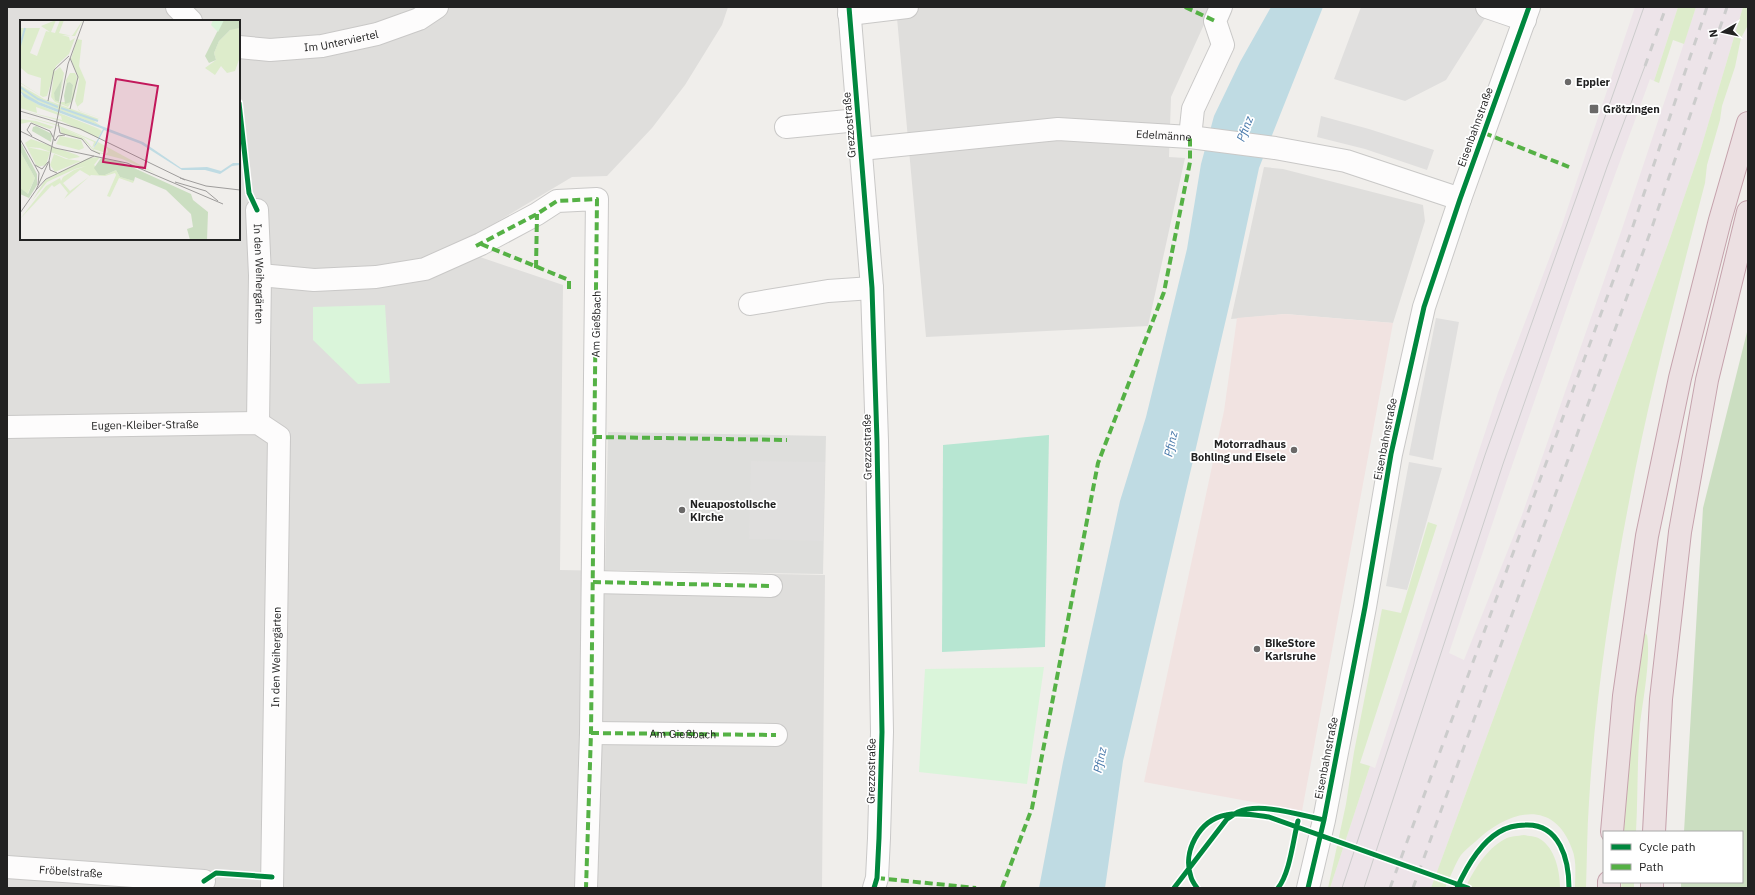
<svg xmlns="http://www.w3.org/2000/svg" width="1755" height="895" viewBox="0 0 1755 895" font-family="'IBM Plex Sans',sans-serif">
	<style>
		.residential { fill: #dfdedc; fill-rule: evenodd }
		.commercial { fill: #f1e3e1 }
		.industrial { fill: #ede4e9 }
		.religious { fill: #dededc }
		.grass { fill: #ddeccb }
		.forest { fill: #cbdec1 }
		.park { fill: #daf5da }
		.pitch { fill: #b7e6d2 }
		.parking { fill: #e0dfde }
		.water { fill: #bfdbe3 }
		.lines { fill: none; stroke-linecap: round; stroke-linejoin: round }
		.minor-casing { stroke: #c9c8c7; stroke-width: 24 }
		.highway-casing { stroke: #c5a2ac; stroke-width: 24 }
		.minor { stroke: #fdfcfc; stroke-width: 22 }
		.highway { stroke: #ece0e2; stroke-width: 22 }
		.tram { stroke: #ccc; stroke-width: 1 }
		.rail { stroke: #ccc; stroke-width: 3; stroke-dasharray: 8 8; stroke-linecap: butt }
		.quiet { stroke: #55b145; stroke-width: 4; stroke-dasharray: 8 4; stroke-linecap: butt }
		.cycleway-casing { stroke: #fff; stroke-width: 8 }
		.cycleway { stroke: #00873e; stroke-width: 5 }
		.poi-dot { fill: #6a6968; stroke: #fff; stroke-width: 1.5 }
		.labels { text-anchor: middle; stroke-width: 3.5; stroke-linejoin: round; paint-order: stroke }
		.street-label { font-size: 11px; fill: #222; stroke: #fff }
		.poi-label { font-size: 11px; font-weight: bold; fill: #222; stroke: #fff; text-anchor: start }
		.water-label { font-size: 12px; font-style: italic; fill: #4a7aab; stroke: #fff }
		.inset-river { fill: none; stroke: #bfdbe3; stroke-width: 2 }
		.inset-road { fill: none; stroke: #9e9c9b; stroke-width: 1 }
		.view { fill: #c2185b; fill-opacity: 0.15; stroke: #c2185b; stroke-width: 2 }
		.inset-edge { fill: none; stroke: #222; stroke-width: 2 }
	</style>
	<rect width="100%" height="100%" fill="#f0eeeb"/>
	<path class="residential" d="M7,7H728L722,25L685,85L652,128L607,176L572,177L470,238L477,256L563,285L560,570L825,575L822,888H7ZM21,21H239V239H21Z
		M896,7H1212L1171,97L1169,157L1185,158L1148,326L926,337Z
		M1264,167L1283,169L1423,205L1425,221L1393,323L1285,314L1231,319Z"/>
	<path class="commercial" d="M1285,314L1393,323L1302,811L1144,782L1224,411L1237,318Z"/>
	<path class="industrial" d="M1635,7H1678L1654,81L1650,79L1574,287L1506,483L1449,653L1464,660L1522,515L1622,229L1696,7H1743L1701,148L1668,244L1431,888H1330L1370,766L1375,768L1498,393L1562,225Z"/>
	<path class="religious" d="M608,432L826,436L823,574L605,570Z"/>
	<path class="grass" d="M1678,7H1696L1684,44L1673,40L1659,83L1654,81Z
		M1743,7H1748L1747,27L1741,38L1735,67L1722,106L1720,120L1707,165L1705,183C1678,288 1649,394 1629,502C1610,600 1595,701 1589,802C1587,830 1587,859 1586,888H1575C1575,875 1577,861 1572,849C1553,796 1506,812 1475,842C1470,846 1465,850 1461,855C1455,864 1450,878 1445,888H1431L1668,244L1701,148Z
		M1428,522L1437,525L1360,763L1370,766L1330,888H1328L1346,804L1354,752L1382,609L1401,613Z
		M1645,633L1647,635C1651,659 1643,699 1640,724C1637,760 1638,796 1636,832H1623L1632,714L1643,634Z
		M1524,835C1528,836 1536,836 1540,839C1555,848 1560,871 1560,888H1465C1474,870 1486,849 1505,839C1510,836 1518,836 1524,835Z
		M1622,882H1634V888H1621Z"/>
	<path class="forest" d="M1748,328V888H1681V882H1742V832H1684L1703,508Z"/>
	<path class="park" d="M385,305L390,383L358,384L313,340V307Z
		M1044,667L1027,784L919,772L925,669Z"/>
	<path class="pitch" d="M1049,435L1045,647L942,652L943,445Z"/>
	<path class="parking" d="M1361,7H1492L1446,80L1405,101L1334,79Z
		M1321,116L1369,129L1434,150L1427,170L1365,149L1317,137Z
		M1436,318L1459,322L1433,460L1409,455Z
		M751,461L825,462L823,541L749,539Z
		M1409,462L1442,468L1407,590L1386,586Z"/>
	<path class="water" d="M1271,7H1323L1259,168L1233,289L1123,761L1105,888H1039L1063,762L1120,501L1146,417L1187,249L1201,164L1214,116L1240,62Z"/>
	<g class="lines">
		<defs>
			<g id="minor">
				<path d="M177,7L191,21"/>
				<path d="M849,7L872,288L877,441L882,732L879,838L877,878L874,888"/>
				<path d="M1487,7L1525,20"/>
				<path d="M849,14L907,7"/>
				<path id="s1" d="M239,47L270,50L322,46L377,34L419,19L437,7"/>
				<path d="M786,127L858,120"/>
				<path d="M1190,137L1193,109L1223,45L1215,21L1221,7"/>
				<path id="s2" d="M861,149L1058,129L1190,137L1275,148L1346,161L1460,199"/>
				<path id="s3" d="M257,210L260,275L258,423"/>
				<path d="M260,275L314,280L376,277L425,269L481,244L537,214L557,201L597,199L591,733L586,888"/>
				<path d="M750,304L828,291L872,288"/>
				<path id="s4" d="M7,427L258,423L279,437L272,888"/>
				<path d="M593,582L771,586"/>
				<path d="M591,733L776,735"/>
				<path id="s5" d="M7,867L204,881"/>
				<path d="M1308,888L1324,820L1365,607L1391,454L1424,307L1460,199L1529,7"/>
			</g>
			<path id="highway" d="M1612,832L1624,696L1647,536L1680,378L1720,220L1748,123
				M1654,832L1661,699L1680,532L1707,380L1748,212
				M1609,888V882
				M1652,888V882"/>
		</defs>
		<use href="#minor" class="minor-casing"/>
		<use href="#highway" class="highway-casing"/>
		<use href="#minor" class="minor"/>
		<use href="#highway" class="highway"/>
		<path class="tram" d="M1342,888L1485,455L1644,7
			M1364,888L1503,464L1607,167L1645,66"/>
		<path class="rail" d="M1645,66L1666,7
			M1390,888L1631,232L1707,7
			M1413,888L1650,233L1727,7"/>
		<g class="quiet">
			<path d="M1185,7L1215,21"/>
			<path d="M1484,133L1569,167"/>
			<path d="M481,244L569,280V291"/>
			<path d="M476,246L537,214L557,201L597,199L591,733L586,888"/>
			<path d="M536,268L537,214"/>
			<path d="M594,437L787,440"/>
			<path d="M593,582L771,586"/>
			<path id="s6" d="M591,733L776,735"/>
			<path d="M877,878L976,888"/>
			<path d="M1002,888L1032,808L1098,463L1164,292L1190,162V137"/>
		</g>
		<defs>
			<path id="cycleway" d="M849,7L872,288L877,441L882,732L879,838L877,878L874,888
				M239,103L249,193L257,210
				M204,881L216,873L272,877
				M1174,888L1227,819C1231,817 1234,814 1238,812C1260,802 1300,815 1324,820
				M1197,888C1195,885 1192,881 1191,877C1182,852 1199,820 1226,815C1239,812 1255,815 1269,817L1468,888
				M1278,888C1290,873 1293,840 1298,821
				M1308,888L1324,820L1365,607L1391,454L1424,307L1460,199L1529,7
				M1457,888C1466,868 1479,844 1499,832C1507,827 1516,825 1526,825C1560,824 1569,860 1569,888"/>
		</defs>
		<use href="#cycleway" class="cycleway-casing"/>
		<use href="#cycleway" class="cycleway"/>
	</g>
	<g class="poi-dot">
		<circle cx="1568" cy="82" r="4"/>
		<rect x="1589" y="104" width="10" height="10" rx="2"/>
		<circle cx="1294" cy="450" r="4"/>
		<circle cx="682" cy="510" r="4"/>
		<circle cx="1257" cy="649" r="4"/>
	</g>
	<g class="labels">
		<g class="street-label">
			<text dy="4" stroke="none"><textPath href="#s1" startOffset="103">Im Unterviertel</textPath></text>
			<text transform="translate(849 125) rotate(-95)" y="4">Grezzostraße</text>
			<text transform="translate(1475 127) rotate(-70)" y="4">Eisenbahnstraße</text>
			<text dy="4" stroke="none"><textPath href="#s2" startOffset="304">Edelmänne</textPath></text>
			<text dy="4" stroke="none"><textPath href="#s3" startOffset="64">In den Weihergärten</textPath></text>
			<text transform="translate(596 324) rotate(-89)" y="4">Am Gießbach</text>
			<text dy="4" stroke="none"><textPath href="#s4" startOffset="138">Eugen-Kleiber-Straße</textPath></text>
			<text transform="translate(1385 439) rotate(-79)" y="4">Eisenbahnstraße</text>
			<text transform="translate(867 447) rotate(-91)" y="4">Grezzostraße</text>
			<text transform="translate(276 657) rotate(-89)" y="4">In den Weihergärten</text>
			<text dy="4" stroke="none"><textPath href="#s6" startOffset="92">Am Gießbach</textPath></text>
			<text transform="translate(1326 758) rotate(-79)" y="4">Eisenbahnstraße</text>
			<text transform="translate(871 771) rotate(-89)" y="4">Grezzostraße</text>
			<text dy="4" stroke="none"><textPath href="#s5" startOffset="64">Fröbelstraße</textPath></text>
		</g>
		<g class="poi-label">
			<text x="1576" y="86">Eppler</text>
			<text x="1603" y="113">Grötzingen</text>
			<text x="1286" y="448" text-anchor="end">Motorradhaus<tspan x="1286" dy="13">Bohling und Eisele</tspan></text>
			<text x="690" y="508">Neuapostolische<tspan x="690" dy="13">Kirche</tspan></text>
			<text x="1265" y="647">BikeStore<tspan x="1265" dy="13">Karlsruhe</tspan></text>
		</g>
		<g class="water-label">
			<text transform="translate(1245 129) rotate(-69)" y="4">Pfinz</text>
			<text transform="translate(1171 444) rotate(-77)" y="4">Pfinz</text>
			<text transform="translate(1100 760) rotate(-78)" y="4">Pfinz</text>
		</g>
	</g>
	<g transform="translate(20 20)">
		<rect width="220" height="220" fill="#f0eeeb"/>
		<path d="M36,0L31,12L35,13L40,0H44L39,13L52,16L63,0L55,16L42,15L49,17L50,21L55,18L49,34L36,46L27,76L23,77L0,63V8H20L10,33L17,36L26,11L30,12L21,6ZM1,48L8,54L21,58L20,75L1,63ZM220,8V37L215,51L207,53L201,46L195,55L185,48L196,40L194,33L199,21L211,9ZM57,19L62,20L59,46L66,62L63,82L57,87L60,91L87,100L59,91L55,81L59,60L51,39ZM40,47L44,53L40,79L42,59L34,74L38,82H51L53,65L50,62L47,64V61L44,79L46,60L50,53H55L57,57L54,78L48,87L35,82L31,77L34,52ZM0,65L24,79L79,99L74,101L81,106L14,80L0,71ZM0,74L19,85L82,110L78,109L82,111L78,118L41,101L0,90L42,100L41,96L16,87L17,93L0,88ZM0,95L35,104L77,122L72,128L74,122L61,116L35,105ZM0,99L16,101L34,107L30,109L10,102L0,104ZM40,107L64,118L75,131L86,134L88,132L87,128L84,127L86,133L73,129L78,122L135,153L102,139L75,132L64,120L41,113ZM40,116L61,120L64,128L59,130L36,124ZM11,119L57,135L60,137L49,139L20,128L7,127L30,132L26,145L17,147L5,123ZM0,131L15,158L7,175L0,168ZM34,134L46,139L61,141L35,152L30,145ZM80,137L74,145L85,155L96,150L100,157L114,161L113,163L99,158L90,177L87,176L96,155L95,153L85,156L71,155L44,179L48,173L40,163L34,167L32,165L0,199L26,166L40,158L41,161L43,157L54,150L66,146L55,149L27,162L12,181L25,160L68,138ZM60,150L70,156L50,171L43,163Z" fill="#ddeccb" fill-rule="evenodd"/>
		<path d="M203,0H220V8L210,10L199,21L194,33L196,40L189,43L185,36ZM48,58L47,63L50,62L53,65L52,74L51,82L45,84L44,76ZM42,59V60L39,82L35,80L34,73ZM16,106L32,114L31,122L12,111L13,107ZM0,121L17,154V165L9,178L0,174V168L8,174L15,158L0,131ZM81,138L101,142L171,174L173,180L188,192L187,220H170L167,209L173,207L171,194L146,170L115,157L114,161L100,157L96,150L85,155H79L74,148Z" fill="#cbdec1"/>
		<path d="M193,0H204L198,12L191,5Z" fill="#daf5da"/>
		<path d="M0,71L19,82L123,122L161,148L187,147L201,151L213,143H220V145L212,146L200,154L185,150H162L121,124L84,110L76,125L73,128L83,109L19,85L4,77Z" fill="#bfdbe3"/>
		<path class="inset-river" d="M0,26L5,8M0,67L18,79L38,87M41,88L78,101"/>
		<path class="inset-road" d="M28,81L34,50L49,36M50,89L58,57L50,38M0,91L60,109L165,160M38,102L40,113L62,119L71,130L80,134M0,111L35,128L107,143L203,184M12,116L7,110L11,103L30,111L35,121M0,119L19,153L18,165M35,121L38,116L45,115M29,141L30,150L37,153M15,145L22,149L28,142M160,158L186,166L220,170M155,162L186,171L198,181M16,170L26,159L74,136M0,193L16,170L29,141L48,44L64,0"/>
		<path class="view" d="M96,59L138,66L125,148L83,142Z"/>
		<rect width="220" height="220" class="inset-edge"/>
	</g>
	<rect width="1755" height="895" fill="none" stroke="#222222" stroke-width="16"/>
	<rect x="1603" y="831" width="140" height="52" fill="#ffffff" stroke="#a7a7a7"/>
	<rect x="1611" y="844" width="20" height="6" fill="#00873e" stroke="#a7a7a7"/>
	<text x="1639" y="851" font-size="12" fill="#222222">Cycle path</text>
	<rect x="1611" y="864" width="20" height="6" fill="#55b145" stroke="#a7a7a7"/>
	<text x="1639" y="871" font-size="12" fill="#222222">Path</text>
	<g transform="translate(1723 32) rotate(261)" stroke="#ffffff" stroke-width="3" paint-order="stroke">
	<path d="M0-3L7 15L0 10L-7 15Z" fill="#222222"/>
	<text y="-6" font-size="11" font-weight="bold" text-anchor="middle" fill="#222222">N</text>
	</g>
</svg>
